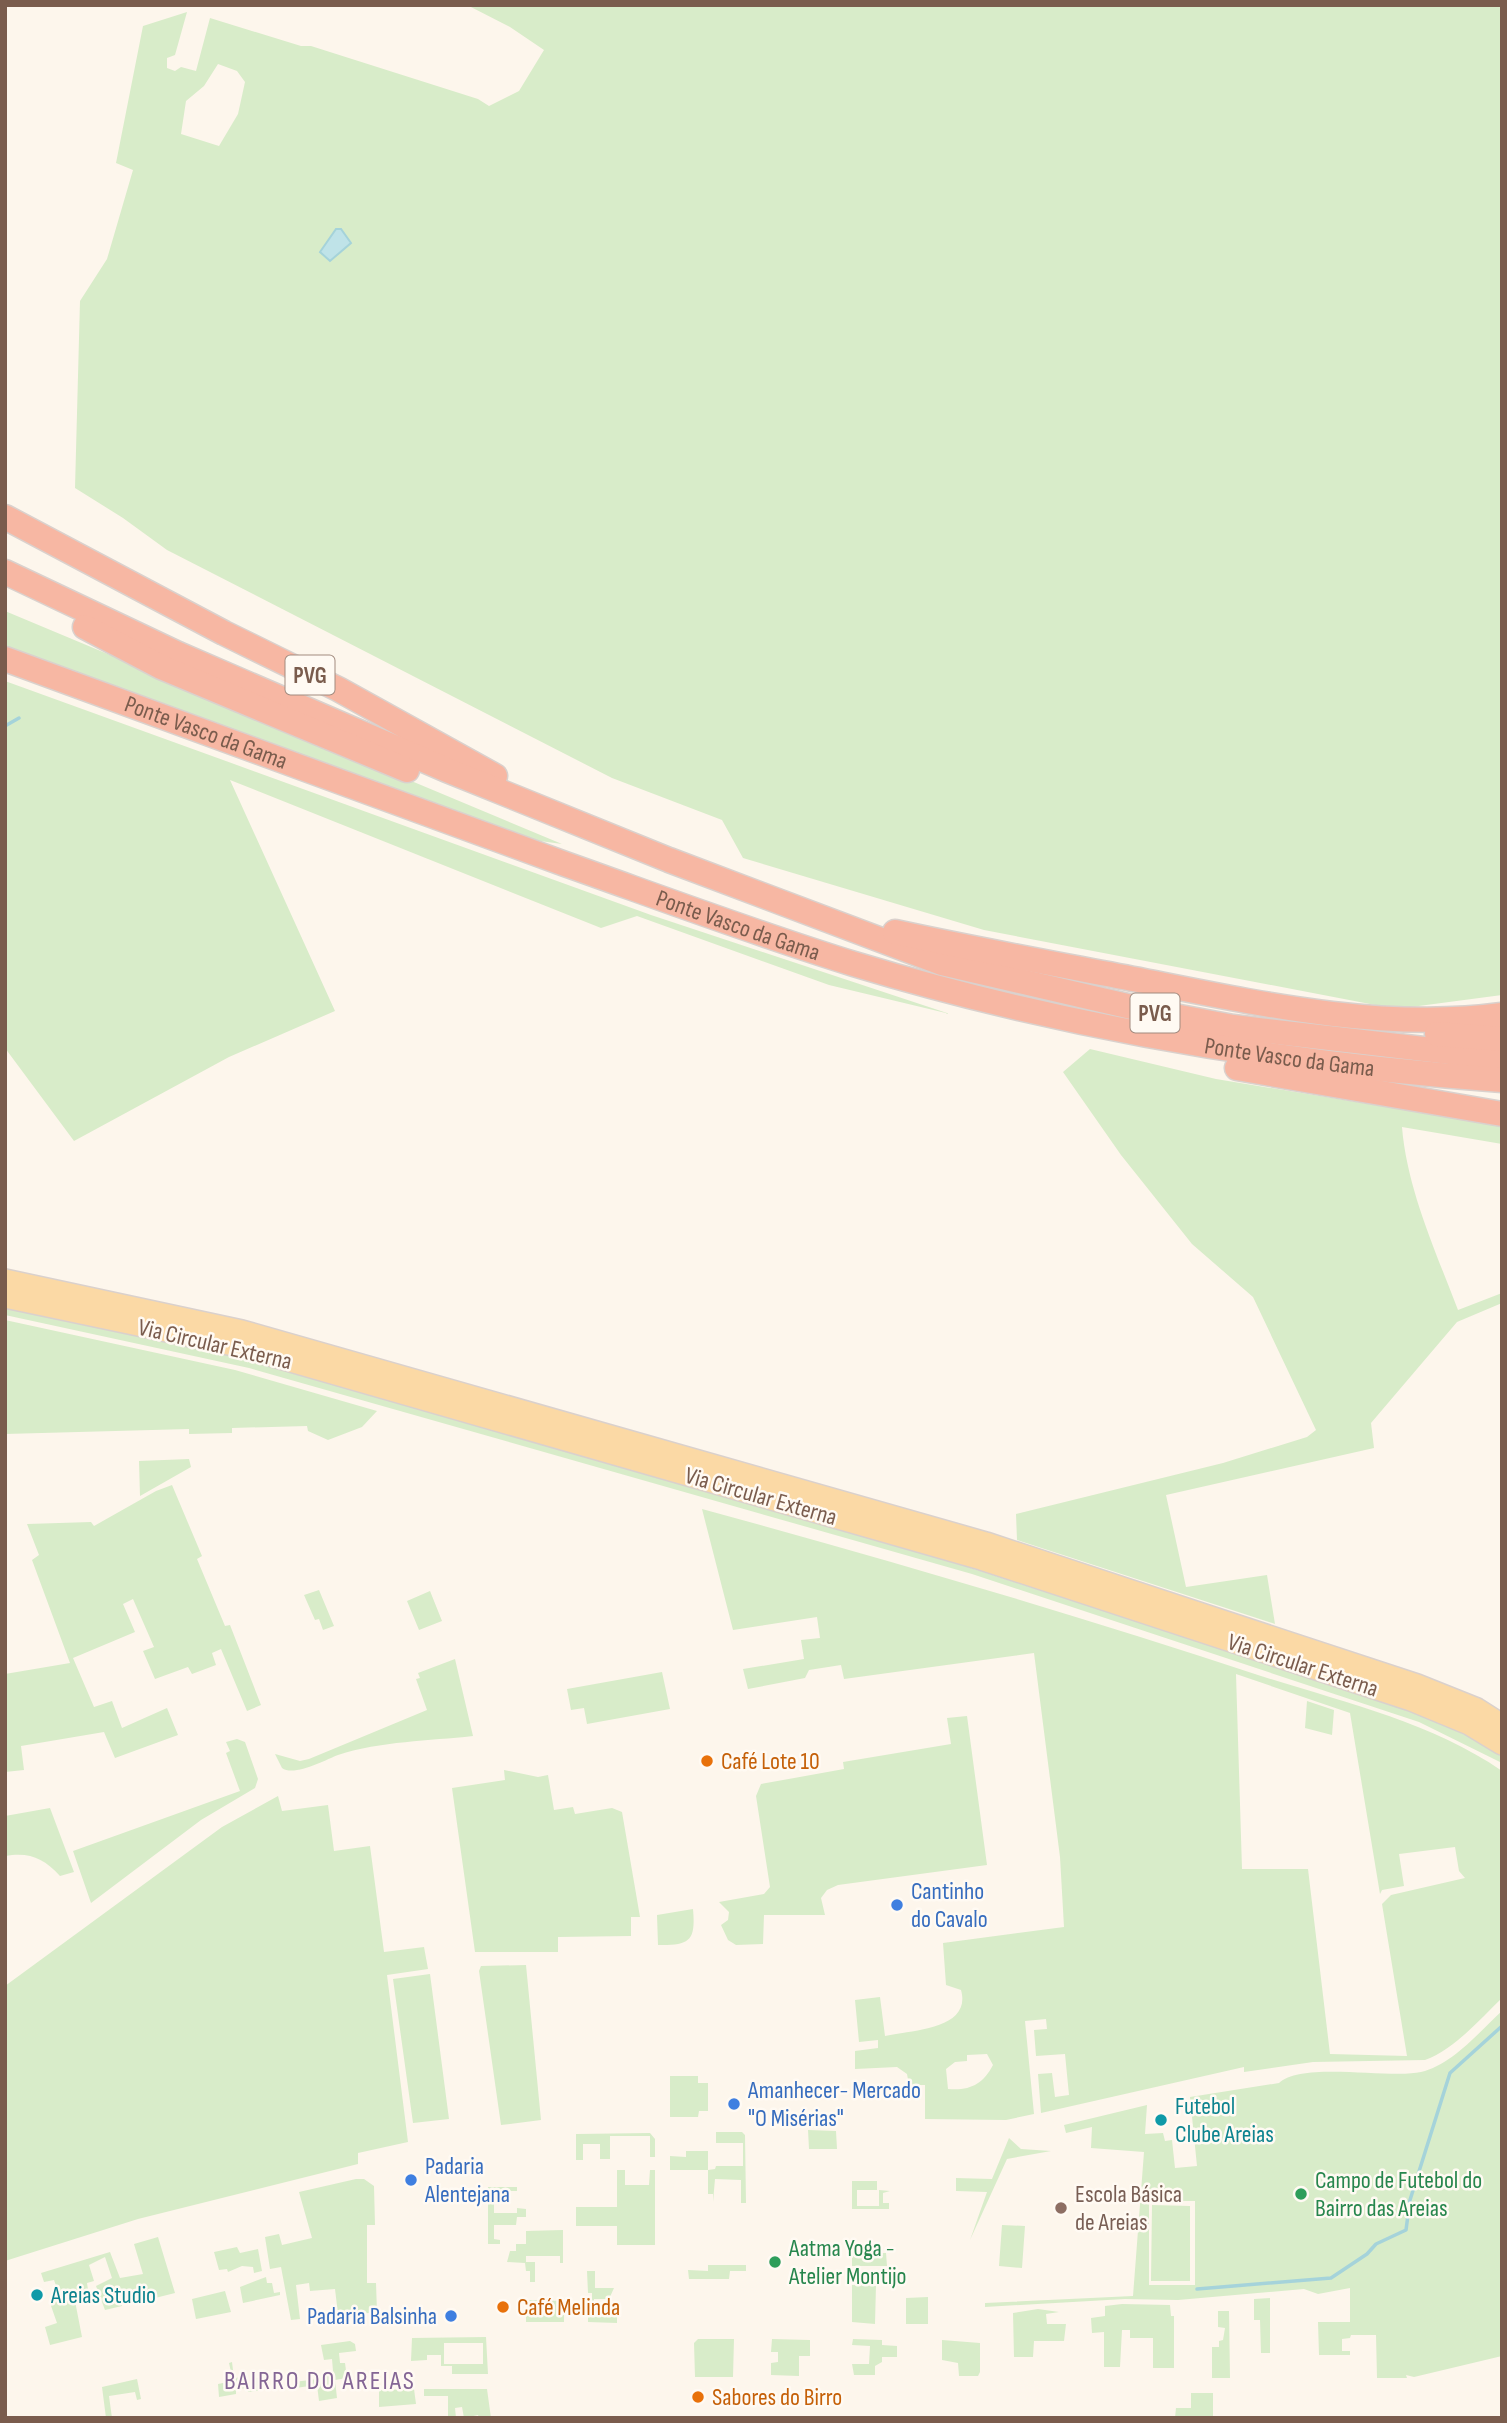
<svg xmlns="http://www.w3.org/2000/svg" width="1507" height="2423" viewBox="0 0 1507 2423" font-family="'Sofia Sans Condensed',sans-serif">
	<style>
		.green { fill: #d8ecc9; fill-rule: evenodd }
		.water { fill: #bfe3e8; stroke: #a5d3da; stroke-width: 2 }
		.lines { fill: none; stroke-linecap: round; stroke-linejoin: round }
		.stream { stroke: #a5d3da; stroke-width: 3.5 }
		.major-casing { stroke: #dad1cd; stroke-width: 24 }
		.highway-casing { stroke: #dad1cd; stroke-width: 27 }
		.major { stroke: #fbd9a5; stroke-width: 21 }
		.highway { stroke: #f7b7a3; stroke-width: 24 }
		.food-dot { fill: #e8710a; stroke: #fffaf3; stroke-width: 2.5 }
		.shop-dot { fill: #3f7fe0; stroke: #fffaf3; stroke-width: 2.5 }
		.culture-dot { fill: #0f9aa8; stroke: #fffaf3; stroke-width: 2.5 }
		.leisure-dot { fill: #2e9e5b; stroke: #fffaf3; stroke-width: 2.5 }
		.education-dot { fill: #8d6e63; stroke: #fffaf3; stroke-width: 2.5 }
		.labels { text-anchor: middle; stroke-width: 5; stroke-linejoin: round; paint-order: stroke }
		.shield { fill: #fffaf3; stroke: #a28b7f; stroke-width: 2 }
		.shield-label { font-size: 23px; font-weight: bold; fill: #7a5c4d }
		.street-label { font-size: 24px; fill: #7a5c4d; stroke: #fffaf3 }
		.food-label { font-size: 24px; fill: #c56008; stroke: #fffaf3; text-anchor: start }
		.shop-label { font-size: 24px; fill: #366cbe; stroke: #fffaf3; text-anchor: start }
		.culture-label { font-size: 24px; fill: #0d838f; stroke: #fffaf3; text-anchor: start }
		.leisure-label { font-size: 24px; fill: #27864d; stroke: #fffaf3; text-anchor: start }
		.education-label { font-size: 24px; fill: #785e54; stroke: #fffaf3; text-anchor: start }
		.neighbourhood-label { font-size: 26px; letter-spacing: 2px; fill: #846695; stroke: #fffaf3 }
	</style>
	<rect width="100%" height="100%" fill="#fdf6ec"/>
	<path class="green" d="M467,5H1502V995L1396,1009L984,930L743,858L722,820L612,778L167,550L123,518L75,488L80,301L107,259L133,170L116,163L143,26L187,12L175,55L167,58V68L175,71L181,67L196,71L210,18L301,46H311L478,99L489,106L519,91L544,50L510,27ZM218,64L237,71L245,82L238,114L219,146L181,134L186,101L204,86Z
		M5,611L562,844L540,841L5,650Z
		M5,681L651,915L950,1014L829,985L637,916L601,928L230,780L335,1011L229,1057L74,1141L5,1048Z
		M1090,1049L1216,1079L1502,1126V1144L1402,1127C1407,1189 1436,1252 1458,1310L1502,1293V1303L1457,1322L1371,1423L1374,1448L1166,1495L1186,1587L1267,1575L1275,1624L1017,1540L1016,1514L1223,1463L1307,1437L1316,1430L1253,1297L1192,1244L1121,1155L1063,1072Z
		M5,1304L216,1349L915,1550L1420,1713L1502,1753V1763L1419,1722L972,1574L249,1368L5,1315Z
		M5,1320L235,1370L377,1411L362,1427L328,1440L308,1431L307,1426L232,1428V1433L189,1434V1429L5,1434Z
		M189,1459L191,1467L140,1496L139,1461Z
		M172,1485L202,1556L197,1559L225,1626L230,1625L261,1705L247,1711L221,1649L212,1653L216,1665L192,1674L188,1667L155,1679L143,1651L154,1647L133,1599L123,1604L135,1632L73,1658L94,1707L112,1701L122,1728L167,1708L178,1735L115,1758L104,1732L21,1746L24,1770L5,1772V1674L70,1663L32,1560L39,1555L27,1524L91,1522L94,1526L156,1491Z
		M702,1509C890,1560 1076,1615 1261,1676C1342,1702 1431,1722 1502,1771V1998C1479,2020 1455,2049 1425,2060L1313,2062L1244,2072V2067L1041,2113L1038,2074L1052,2073L1055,2097L1069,2095L1065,2054L1036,2056L1034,2030L1047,2029L1046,2019L1025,2021L1034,2114L1006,2120L925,2119V2085H909L907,2074L897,2067L855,2069V2051L878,2048V2040L859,2042L855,2000L880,1997L885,2036C913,2030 972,2029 961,1990L946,1985L943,1943L1064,1927L1060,1857L1034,1653L844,1679L841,1665L809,1670L805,1678L748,1689L743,1669L804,1659L801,1640L820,1638L817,1617L733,1630ZM1236,1674L1350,1713L1380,1894L1382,1890L1404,1886L1399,1854L1455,1847L1459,1871L1465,1878L1391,1895L1382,1904L1407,2056L1330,2054L1308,1869H1242ZM987,2054L993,2065C983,2084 970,2091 948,2089L946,2069L955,2062L967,2061V2055Z
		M319,1590L334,1626L323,1630L319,1619L315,1620L304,1595Z
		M430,1591L442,1621L419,1630L407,1601Z
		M455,1659L473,1736C429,1741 381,1741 338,1755C325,1760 294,1777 282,1768L275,1754L300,1761L309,1759L427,1710L416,1679L420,1678L418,1673Z
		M662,1672L670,1709L587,1724L584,1708L571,1710L567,1689Z
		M1307,1701L1334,1710L1332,1735L1305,1728Z
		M967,1716L987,1865L838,1885L827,1890L821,1898L825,1915H764L763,1944L736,1945L728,1940L721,1925L728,1920L729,1912L719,1902L764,1894L770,1887L756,1796L761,1784L844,1769L843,1762L951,1744L947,1718Z
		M237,1739L245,1742L258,1779L255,1788L201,1820L91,1903L73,1851L240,1791L226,1753L230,1751L226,1742Z
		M504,1770L538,1777L548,1775L554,1810L573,1807L575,1814L612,1808L622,1812L640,1917H631V1936L558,1937V1952H475L452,1788L505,1780Z
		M278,1796L282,1811L328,1805L334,1851L370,1846L384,1952L424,1947L428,1969L387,1975L408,2142L358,2153V2164L138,2219L5,2261V1986L222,1827Z
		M50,1808L74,1872L60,1876C43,1858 30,1852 5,1856V1816Z
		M693,1909C696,1942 689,1945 658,1945L657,1915Z
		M526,1965L541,2120L501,2125L479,1971L481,1966Z
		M430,1974L449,2119L413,2123L393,1979Z
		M1502,2011V2356L1414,2377L1406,2375L1407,2378H1377L1376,2335H1351L1350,2338L1342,2339V2351H1350V2355H1319L1318,2322H1350V2288L1318,2294L1304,2289L1178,2300L1125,2299L985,2307V2303L1133,2296L1144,2152L1091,2148L1092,2127L1066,2133L1064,2125L1147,2105L1145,2134L1163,2133L1165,2141L1172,2140L1175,2168L1197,2166L1190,2097L1279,2083C1301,2061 1390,2079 1421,2072C1452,2065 1479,2032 1502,2011ZM1149,2201H1195V2285H1149Z
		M670,2076H698V2083H708V2111H699L698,2117H670Z
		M808,2130L836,2131L837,2149H809Z
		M716,2132H742L745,2135L746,2203H741V2180L715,2179L713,2202V2194H708V2170H670V2156L686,2157V2151H708V2170L715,2169L716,2166H743V2143H716Z
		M650,2133L655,2139V2157H650V2136H610V2159H600V2144H583V2160H576V2134Z
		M1009,2138L1021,2149L1051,2151L1007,2159L970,2240L987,2192L956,2191V2178L992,2179Z
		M617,2170H625V2185H649L650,2170H655V2245H617V2226H576V2207H617Z
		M356,2179H364L374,2186L375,2225H367V2283H376L377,2312L342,2316L338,2314L335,2289L310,2291L309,2283L296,2285L300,2319L291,2320L281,2267L270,2269L265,2237L279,2234L282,2245L312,2238L299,2192Z
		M852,2181H877V2190H857V2206H879V2190L890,2191L883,2193V2203H889V2209H852Z
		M488,2187H517V2191H494V2213H517V2208L526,2209V2217H517L516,2225H494V2239L500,2240V2244H488Z
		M1152,2205L1190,2206V2281H1151Z
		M1002,2225L1025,2226L1022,2268L999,2266Z
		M563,2230V2263H560V2256H526V2262H535V2282H530V2271H526L525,2263L507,2262L510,2251H516V2244H526V2231Z
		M158,2237L175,2293L151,2299L150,2293L133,2297L131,2292L119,2296L122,2306L105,2310L96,2286L112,2278L105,2257L89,2265L94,2281L87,2283L89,2296L75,2301L82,2337L50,2345L45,2327L57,2323L50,2303L61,2300L54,2280L44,2282L41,2273L110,2252L120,2278L143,2274L134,2244Z
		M237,2247L240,2253L258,2249L262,2271L254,2273L253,2267L242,2266L228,2272L227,2269L219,2270L214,2252Z
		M852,2247H879V2253H886L887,2266H852Z
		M708,2265H746V2271H730L729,2279H689L688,2270L708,2271Z
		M587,2271H595V2288H614L609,2299H594V2316L617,2317V2323L588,2322V2299H592V2293H588Z
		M266,2277L267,2283H272L274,2293L280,2292V2295L243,2303L240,2287Z
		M852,2285H876L875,2324L852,2322Z
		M225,2291L231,2312L196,2319L192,2299Z
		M928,2297V2324H906V2298Z
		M1270,2298V2353H1261L1260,2320H1254V2299Z
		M526,2300L564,2301V2322H526Z
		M1122,2304L1170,2305L1171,2316H1174V2368H1153V2338H1130V2330H1122L1120,2367H1104V2332L1092,2333L1091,2318L1105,2316V2306Z
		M1038,2309L1059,2312L1046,2314L1047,2324H1066L1064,2341H1034L1033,2357H1014L1013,2313Z
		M1218,2311H1229L1230,2378H1212V2347H1219V2341L1223,2340L1225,2328L1218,2327Z
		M486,2337L488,2374H452V2366H441V2355H427V2360L411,2361L412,2338ZM483,2343V2364H444V2343Z
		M698,2339H734L733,2377H695L694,2343Z
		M772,2339L810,2340V2356H799V2376L771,2375V2363L778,2362V2352H771Z
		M853,2339L882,2340V2345L897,2346V2357H882V2362L875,2366V2375H854L852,2364H869L870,2346L852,2345Z
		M942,2340L980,2343V2372L978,2376H959L958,2363L942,2360Z
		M350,2341L355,2344L356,2351L339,2353L340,2363H345L347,2378L335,2380L337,2398L319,2401L317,2385L295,2388L294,2382L325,2378V2372L333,2371L332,2359L324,2360L321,2345Z
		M232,2362L234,2378L244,2377V2386L252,2384L251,2378L276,2377L261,2379L263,2390L248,2392L247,2388L236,2389V2394L219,2397L218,2384L233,2381L229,2363Z
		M137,2379L141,2399L137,2400L135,2392L109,2396L112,2418H106L102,2387Z
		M414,2389L416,2404L379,2407V2390Z
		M424,2389H487L491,2418H479L478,2415L464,2418L462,2407L455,2408L456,2418H448V2396H424Z
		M1191,2393H1213V2418H1175L1176,2408H1191Z"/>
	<path class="water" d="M336,229H341L351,243L330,261L320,252Z"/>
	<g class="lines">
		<path class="stream" d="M5,726L19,718
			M1197,2289L1331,2278L1367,2254L1376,2244L1406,2230L1410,2200L1450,2073L1502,2026"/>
		<defs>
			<path id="major" d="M5,1280L242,1331L986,1543L1417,1685L1477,1709L1502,1725
				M5,1297L238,1346L981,1559L1411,1700L1469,1724L1502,1744"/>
			<g id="highway">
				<path d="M5,517L224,633L338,689L495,776"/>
				<path d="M5,572L178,654L447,770L669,860L942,963L1153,1012L1233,1027L1502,1058"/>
				<path d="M85,627L161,667L407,770"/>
				<path id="s1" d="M5,659C192,726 378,796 565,864C661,898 757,934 854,964C1066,1028 1282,1064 1502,1080"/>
				<path d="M895,932C978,950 1061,965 1144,981C1260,1004 1384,1031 1502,1015"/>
				<path d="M1437,1034L1502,1039"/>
				<path d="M1237,1068L1502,1114"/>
			</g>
		</defs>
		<use href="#major" class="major-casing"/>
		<use href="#highway" class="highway-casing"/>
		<use href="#major" class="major"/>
		<use href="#highway" class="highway"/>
	</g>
	<g class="food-dot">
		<circle cx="707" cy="1761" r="7"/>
		<circle cx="503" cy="2307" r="7"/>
		<circle cx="698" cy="2397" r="7"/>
	</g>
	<g class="shop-dot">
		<circle cx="897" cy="1905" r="7"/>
		<circle cx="734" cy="2104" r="7"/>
		<circle cx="411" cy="2180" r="7"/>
		<circle cx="451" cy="2316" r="7"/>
	</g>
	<g class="culture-dot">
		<circle cx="1161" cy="2120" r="7"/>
		<circle cx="37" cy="2295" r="7"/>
	</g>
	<g class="leisure-dot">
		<circle cx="1301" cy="2194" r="7"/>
		<circle cx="775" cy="2262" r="7"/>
	</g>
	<circle class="education-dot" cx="1061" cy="2208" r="7"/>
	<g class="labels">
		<g class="shield">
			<rect x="285.5" y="655.5" width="49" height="39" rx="5"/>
			<rect x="1130.5" y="993.5" width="49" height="39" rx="5"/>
		</g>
		<g class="shield-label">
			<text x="310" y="683">PVG</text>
			<text x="1155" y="1021">PVG</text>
		</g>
		<g class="street-label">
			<text dy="8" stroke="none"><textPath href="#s1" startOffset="214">Ponte Vasco da Gama</textPath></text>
			<text dy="8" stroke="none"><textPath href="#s1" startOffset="780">Ponte Vasco da Gama</textPath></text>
			<text dy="8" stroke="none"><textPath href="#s1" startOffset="1348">Ponte Vasco da Gama</textPath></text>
			<text transform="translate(215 1344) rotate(13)" y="8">Via Circular Externa</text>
			<text transform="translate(761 1496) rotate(16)" y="8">Via Circular Externa</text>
			<text transform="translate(1303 1665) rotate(18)" y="8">Via Circular Externa</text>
		</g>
		<g class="food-label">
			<text x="721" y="1769">Café Lote 10</text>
			<text x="517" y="2315">Café Melinda</text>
			<text x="712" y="2405">Sabores do Birro</text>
		</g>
		<g class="shop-label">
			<text x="911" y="1899">Cantinho<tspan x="911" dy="28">do Cavalo</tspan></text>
			<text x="748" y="2098">Amanhecer- Mercado<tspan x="748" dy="28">"O Misérias"</tspan></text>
			<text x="425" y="2174">Padaria<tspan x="425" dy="28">Alentejana</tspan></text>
			<text x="437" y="2324" text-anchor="end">Padaria Balsinha</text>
		</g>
		<g class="culture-label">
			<text x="1175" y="2114">Futebol<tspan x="1175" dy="28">Clube Areias</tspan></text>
			<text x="51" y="2303">Areias Studio</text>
		</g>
		<g class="leisure-label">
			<text x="1315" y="2188">Campo de Futebol do<tspan x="1315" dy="28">Bairro das Areias</tspan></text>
			<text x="789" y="2256">Aatma Yoga -<tspan x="789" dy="28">Atelier Montijo</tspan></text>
		</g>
		<g class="education-label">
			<text x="1075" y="2202">Escola Básica<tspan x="1075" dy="28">de Areias</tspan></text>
		</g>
		<g class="neighbourhood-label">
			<text x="320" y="2389">BAIRRO DO AREIAS</text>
		</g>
	</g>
	<rect width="1507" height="2423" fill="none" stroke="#7a5c4d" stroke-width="14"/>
</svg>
